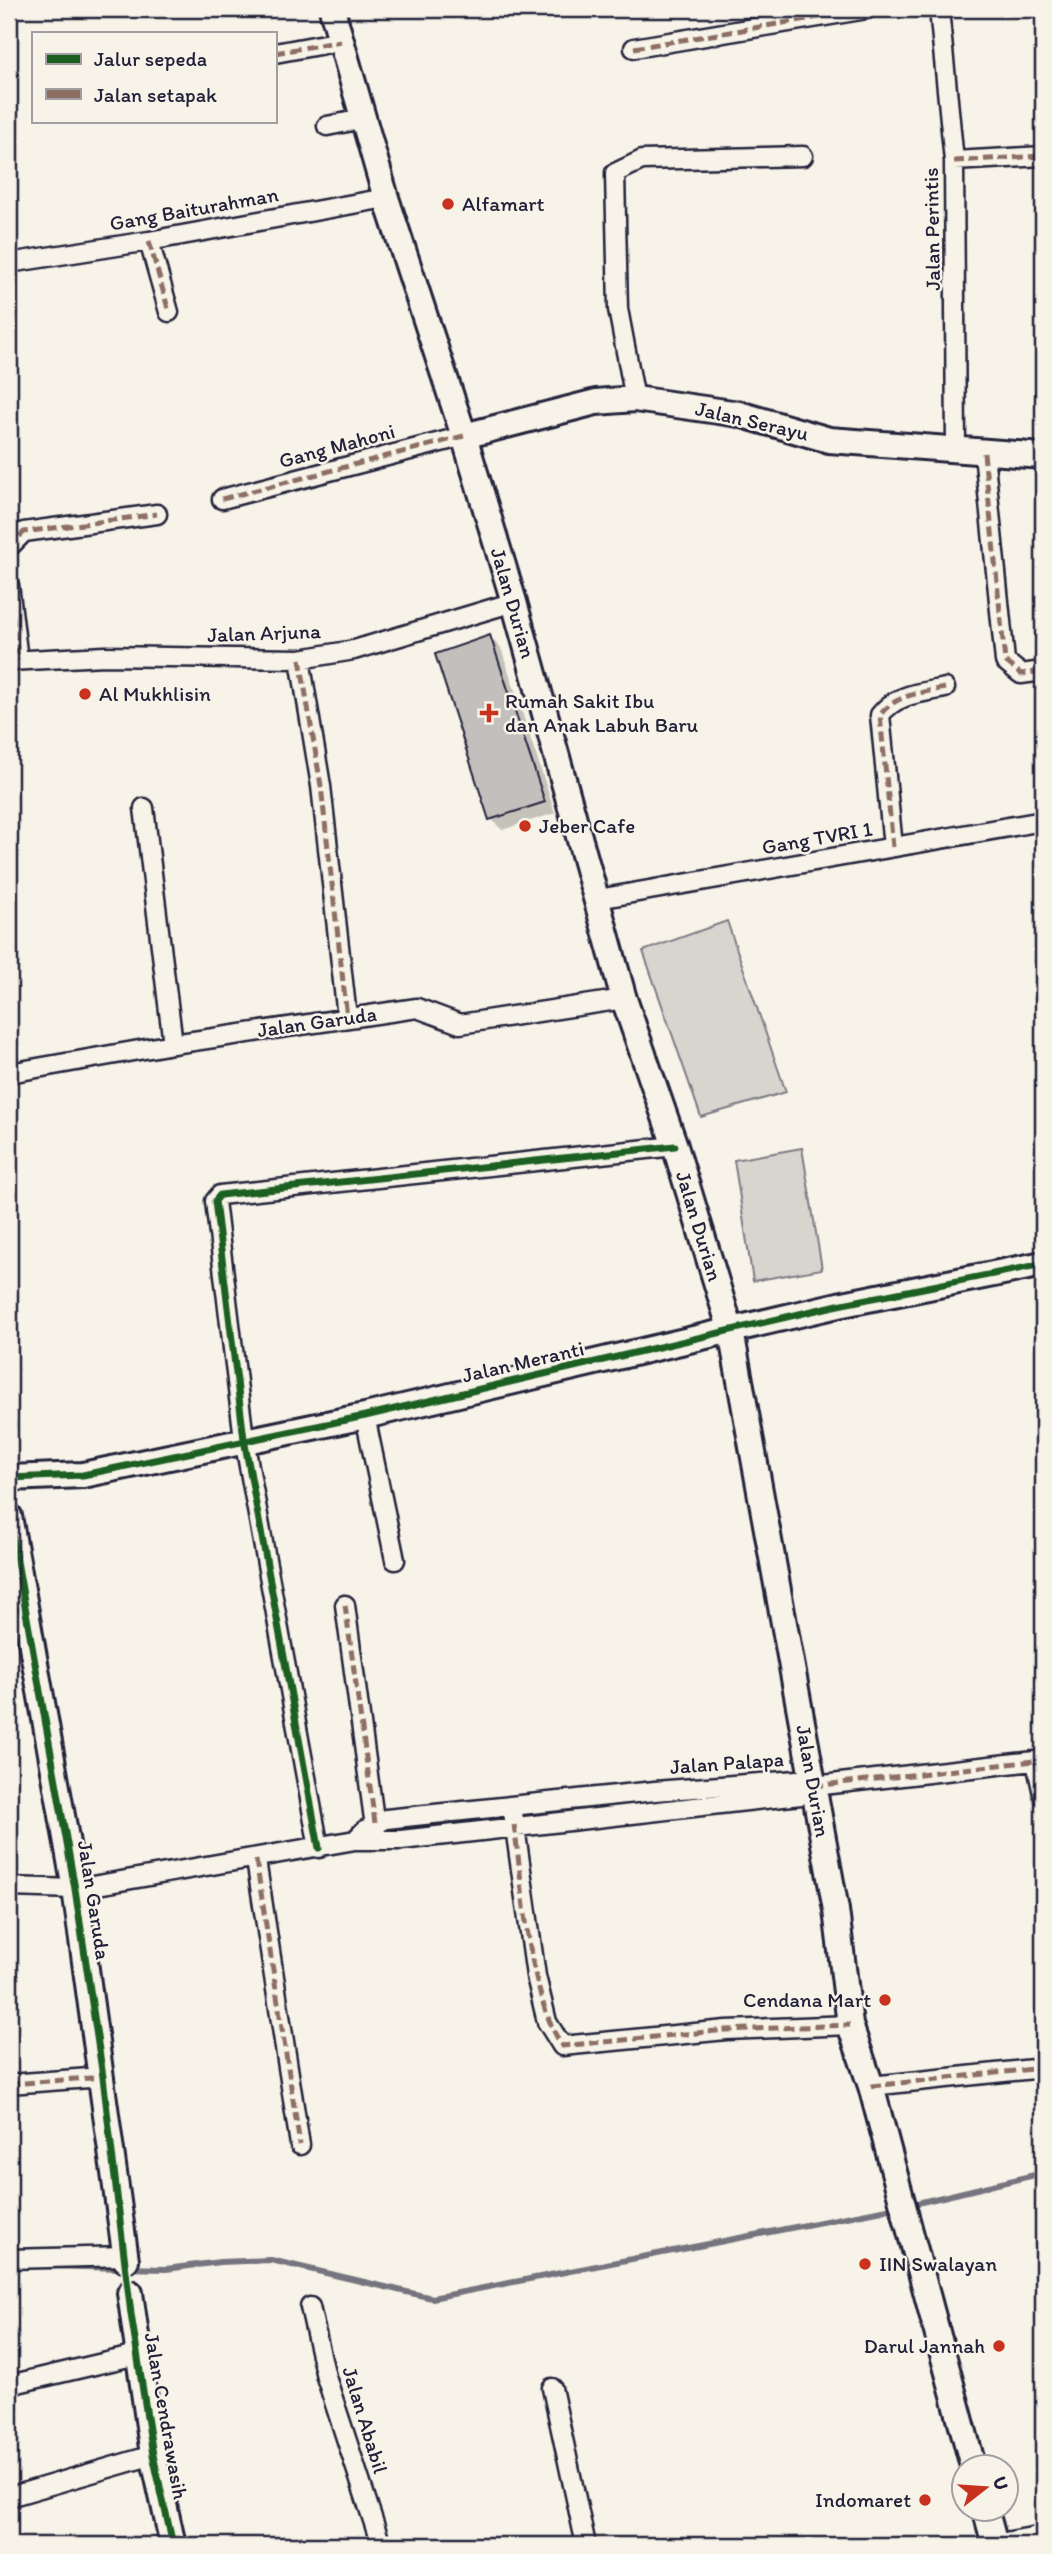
<svg xmlns="http://www.w3.org/2000/svg" width="1052" height="2554" viewBox="0 0 1052 2554" font-family="Itim,sans-serif">
	<style>
		.green { fill: #d8d5cf; stroke: #7d7c85; stroke-width: 2 }
		.shadow { fill: #0003 }
		.lines { fill: none; stroke-linecap: round; stroke-linejoin: round }
		.stream { stroke: #76747f; stroke-width: 6 }
		.building { fill: #c2bfbd; stroke: #22223b; stroke-width: 2 }
		.street-casing { stroke: #22223b; stroke-width: 23 }
		.secondary-casing { stroke: #22223b; stroke-width: 30 }
		.street { stroke: #f7f3e8; stroke-width: 18 }
		.secondary { stroke: #f7f3e8; stroke-width: 24 }
		.quiet { stroke: #8d6e63; stroke-width: 5; stroke-dasharray: 10 5; stroke-linecap: butt }
		.cycleway-casing { stroke: #f7f3e8; stroke-width: 11 }
		.cycleway { stroke: #1b5e20; stroke-width: 7 }
		.poi-dot { fill: #c8321e; stroke: #f7f3e8; stroke-width: 2.5 }
		.labels { text-anchor: middle; stroke-width: 5; stroke-linejoin: round; paint-order: stroke }
		.poi-label { font-size: 21px; fill: #22223b; stroke: #f7f3e8; text-anchor: start }
		.street-label { font-size: 21px; fill: #22223b; stroke: #f7f3e8 }
	</style>
	<rect width="100%" height="100%" fill="#f7f3e8"/>
	<filter id="ink" filterUnits="userSpaceOnUse"><feTurbulence type="fractalNoise" baseFrequency=".0143" numOctaves="2"/><feDisplacementMap in="SourceGraphic" scale="14" xChannelSelector="R" yChannelSelector="G"/><feConvolveMatrix kernelMatrix="1 2 1 2 8 2 1 2 1" color-interpolation-filters="sRGB"/></filter>
	<g filter="url(#ink)">
		<path class="green" d="M727,921L786,1092L701,1117L643,951Z
			M802,1148L822,1269L753,1281L734,1160Z"/>
		<path class="shadow" d="M490,637L501,648L555,813L502,830L491,819L437,655Z"/>
		<g class="lines">
			<path class="stream" d="M909,2205L1043,2173
				M44,2266L166,2269L220,2262L271,2260L432,2298L898,2207"/>
		</g>
		<path class="building" d="M490,635L545,802L489,820L435,654Z"/>
		<g class="lines">
			<defs>
				<path id="street" d="M939,9L954,161L956,449
					M634,48L867,9
					M275,53L341,41
					M327,126L363,119
					M954,161L1043,156
					M149,241L169,312
					M9,263L149,241L386,198
					M635,399L618,309L615,173L642,160L803,156
					M984,453L1005,661L1021,674L1043,671
					M222,499L464,436
					M9,547L24,532L157,514
					M9,585L18,660
					M300,659L321,786L347,1017
					M9,661L105,656L300,659L354,650L514,602
					M144,808L173,1044
					M893,847L880,715C896,694 921,693 945,688
					M598,899L1043,821
					M9,1073L173,1044L417,1008L460,1024L624,999
					M365,1416L395,1560
					M345,1605L376,1834
					M1036,1762L1043,1794
					M513,1813L536,1976L547,2022L562,2046L726,2030L850,2025
					M355,1840L365,1830L386,1819L655,1791L797,1780L814,1786L1043,1760
					M319,1848L244,1439L215,1201L220,1195L675,1146
					M256,1860L300,2145
					M9,1887L75,1889L355,1840H401L801,1795L814,1786
					M9,2084L103,2077
					M871,2086L1043,2068
					M9,2259L126,2256
					M310,2307L326,2377L381,2545
					M9,2385L137,2355
					M552,2388L586,2545
					M9,2497L153,2455
					M994,2544L1043,2535"/>
				<path id="secondary" d="M332,9L386,198L464,436L514,602L624,999L675,1146L731,1331L836,1910L850,2025L871,2086L973,2466
					M464,436L596,402L635,399L739,414L829,440L1043,456
					M9,1478L83,1475L365,1416L838,1305L1043,1264
					M9,1516L75,1889L126,2260
					M130,2293L153,2455L173,2545
					M985,2508L995,2545"/>
			</defs>
			<use href="#street" class="street-casing"/>
			<use href="#secondary" class="secondary-casing"/>
			<use href="#street" class="street"/>
			<use href="#secondary" class="secondary"/>
			<path class="quiet" d="M634,48L867,9
				M275,53L341,41
				M954,161L1043,156
				M149,241L169,312
				M984,453L1005,661L1021,674L1043,671
				M222,499L464,436
				M9,547L24,532L157,514
				M9,585L18,660
				M300,659L321,786L347,1017
				M893,847L880,715C896,694 921,693 945,688
				M345,1605L375,1823
				M9,1610L25,1609
				M1036,1762L1043,1794
				M814,1786L1043,1760
				M514,1825C524,1892 527,1989 562,2046L726,2030L850,2025
				M256,1860L300,2145
				M9,2084L103,2077
				M871,2086L1043,2068"/>
			<defs>
				<path id="cycleway" d="M9,1478L83,1475L365,1416L838,1305L1043,1264
					M9,1516L75,1889L103,2077L131,2314L153,2455L173,2545
					M319,1848L244,1439L215,1201L220,1195L675,1146"/>
			</defs>
			<use href="#cycleway" class="cycleway-casing"/>
			<use href="#cycleway" class="cycleway"/>
		</g>
	</g>
	<g class="poi-dot">
		<circle cx="448" cy="204" r="7"/>
		<circle cx="85" cy="694" r="7"/>
		<path d="M485.5 702.5h7v7h7v7h-7v7h-7v-7h-7v-7h7z"/>
		<circle cx="525" cy="826" r="7"/>
		<circle cx="885" cy="2000" r="7"/>
		<circle cx="865" cy="2264" r="7"/>
		<circle cx="999" cy="2346" r="7"/>
		<circle cx="925" cy="2500" r="7"/>
	</g>
	<g class="labels">
		<g class="poi-label">
			<text x="462" y="211">Alfamart</text>
			<text x="99" y="701">Al Mukhlisin</text>
			<text x="505" y="708">Rumah Sakit Ibu<tspan x="505" dy="24">dan Anak Labuh Baru</tspan></text>
			<text x="539" y="833">Jeber Cafe</text>
			<text x="871" y="2007" text-anchor="end">Cendana Mart</text>
			<text x="879" y="2271">IIN Swalayan</text>
			<text x="985" y="2353" text-anchor="end">Darul Jannah</text>
			<text x="911" y="2507" text-anchor="end">Indomaret</text>
		</g>
		<g class="street-label">
			<text transform="translate(194 209) rotate(-10)" y="7">Gang Baiturahman</text>
			<text transform="translate(932 229) rotate(-91)" y="7">Jalan Perintis</text>
			<text transform="translate(752 421) rotate(13)" y="7">Jalan Serayu</text>
			<text transform="translate(337 446) rotate(-15)" y="7">Gang Mahoni</text>
			<text transform="translate(513 603) rotate(74)" y="7">Jalan Durian</text>
			<text transform="translate(264 633) rotate(-2)" y="7">Jalan Arjuna</text>
			<text transform="translate(817 838) rotate(-10)" y="7">Gang TVRI 1</text>
			<text transform="translate(317 1022) rotate(-8)" y="7">Jalan Garuda</text>
			<text transform="translate(699 1226) rotate(73)" y="7">Jalan Durian</text>
			<text transform="translate(523 1362) rotate(-13)" y="7">Jalan Meranti</text>
			<text transform="translate(727 1763) rotate(-4)" y="7">Jalan Palapa</text>
			<text transform="translate(813 1781) rotate(80)" y="7">Jalan Durian</text>
			<text transform="translate(94 1900) rotate(81)" y="7">Jalan Garuda</text>
			<text transform="translate(166 2416) rotate(80)" y="7">Jalan Cendrawasih</text>
			<text transform="translate(365 2420) rotate(73)" y="7">Jalan Ababil</text>
		</g>
	</g>
	<rect width="1052" height="2554" fill="none" stroke="#f7f3e8" stroke-width="35"/>
	<rect x="18" y="18" width="1017" height="2519" fill="none" stroke="#22223b" stroke-width="2.5" filter="url(#ink)"/>
	<rect x="32" y="32" width="245" height="91" fill="#f7f3e8" stroke="#a29fa3" stroke-width="2"/>
	<rect x="46" y="54" width="35" height="10" fill="#1b5e20" stroke="#a29fa3" stroke-width="2"/>
	<text x="94" y="66" font-size="21" fill="#22223b">Jalur sepeda</text>
	<rect x="46" y="89" width="35" height="10" fill="#8d6e63" stroke="#a29fa3" stroke-width="2"/>
	<text x="94" y="102" font-size="21" fill="#22223b">Jalan setapak</text>
	<g transform="translate(985 2488) rotate(73)"><circle r="33" fill="#f7f3e8" stroke="#a29fa3" stroke-width="2"/>
	<path d="M0-5L12 26L0 18L-12 26Z" fill="#c8321e"/>
	<text y="-10" font-size="19" font-weight="bold" text-anchor="middle" fill="#22223b">U</text>
	</g>
</svg>
